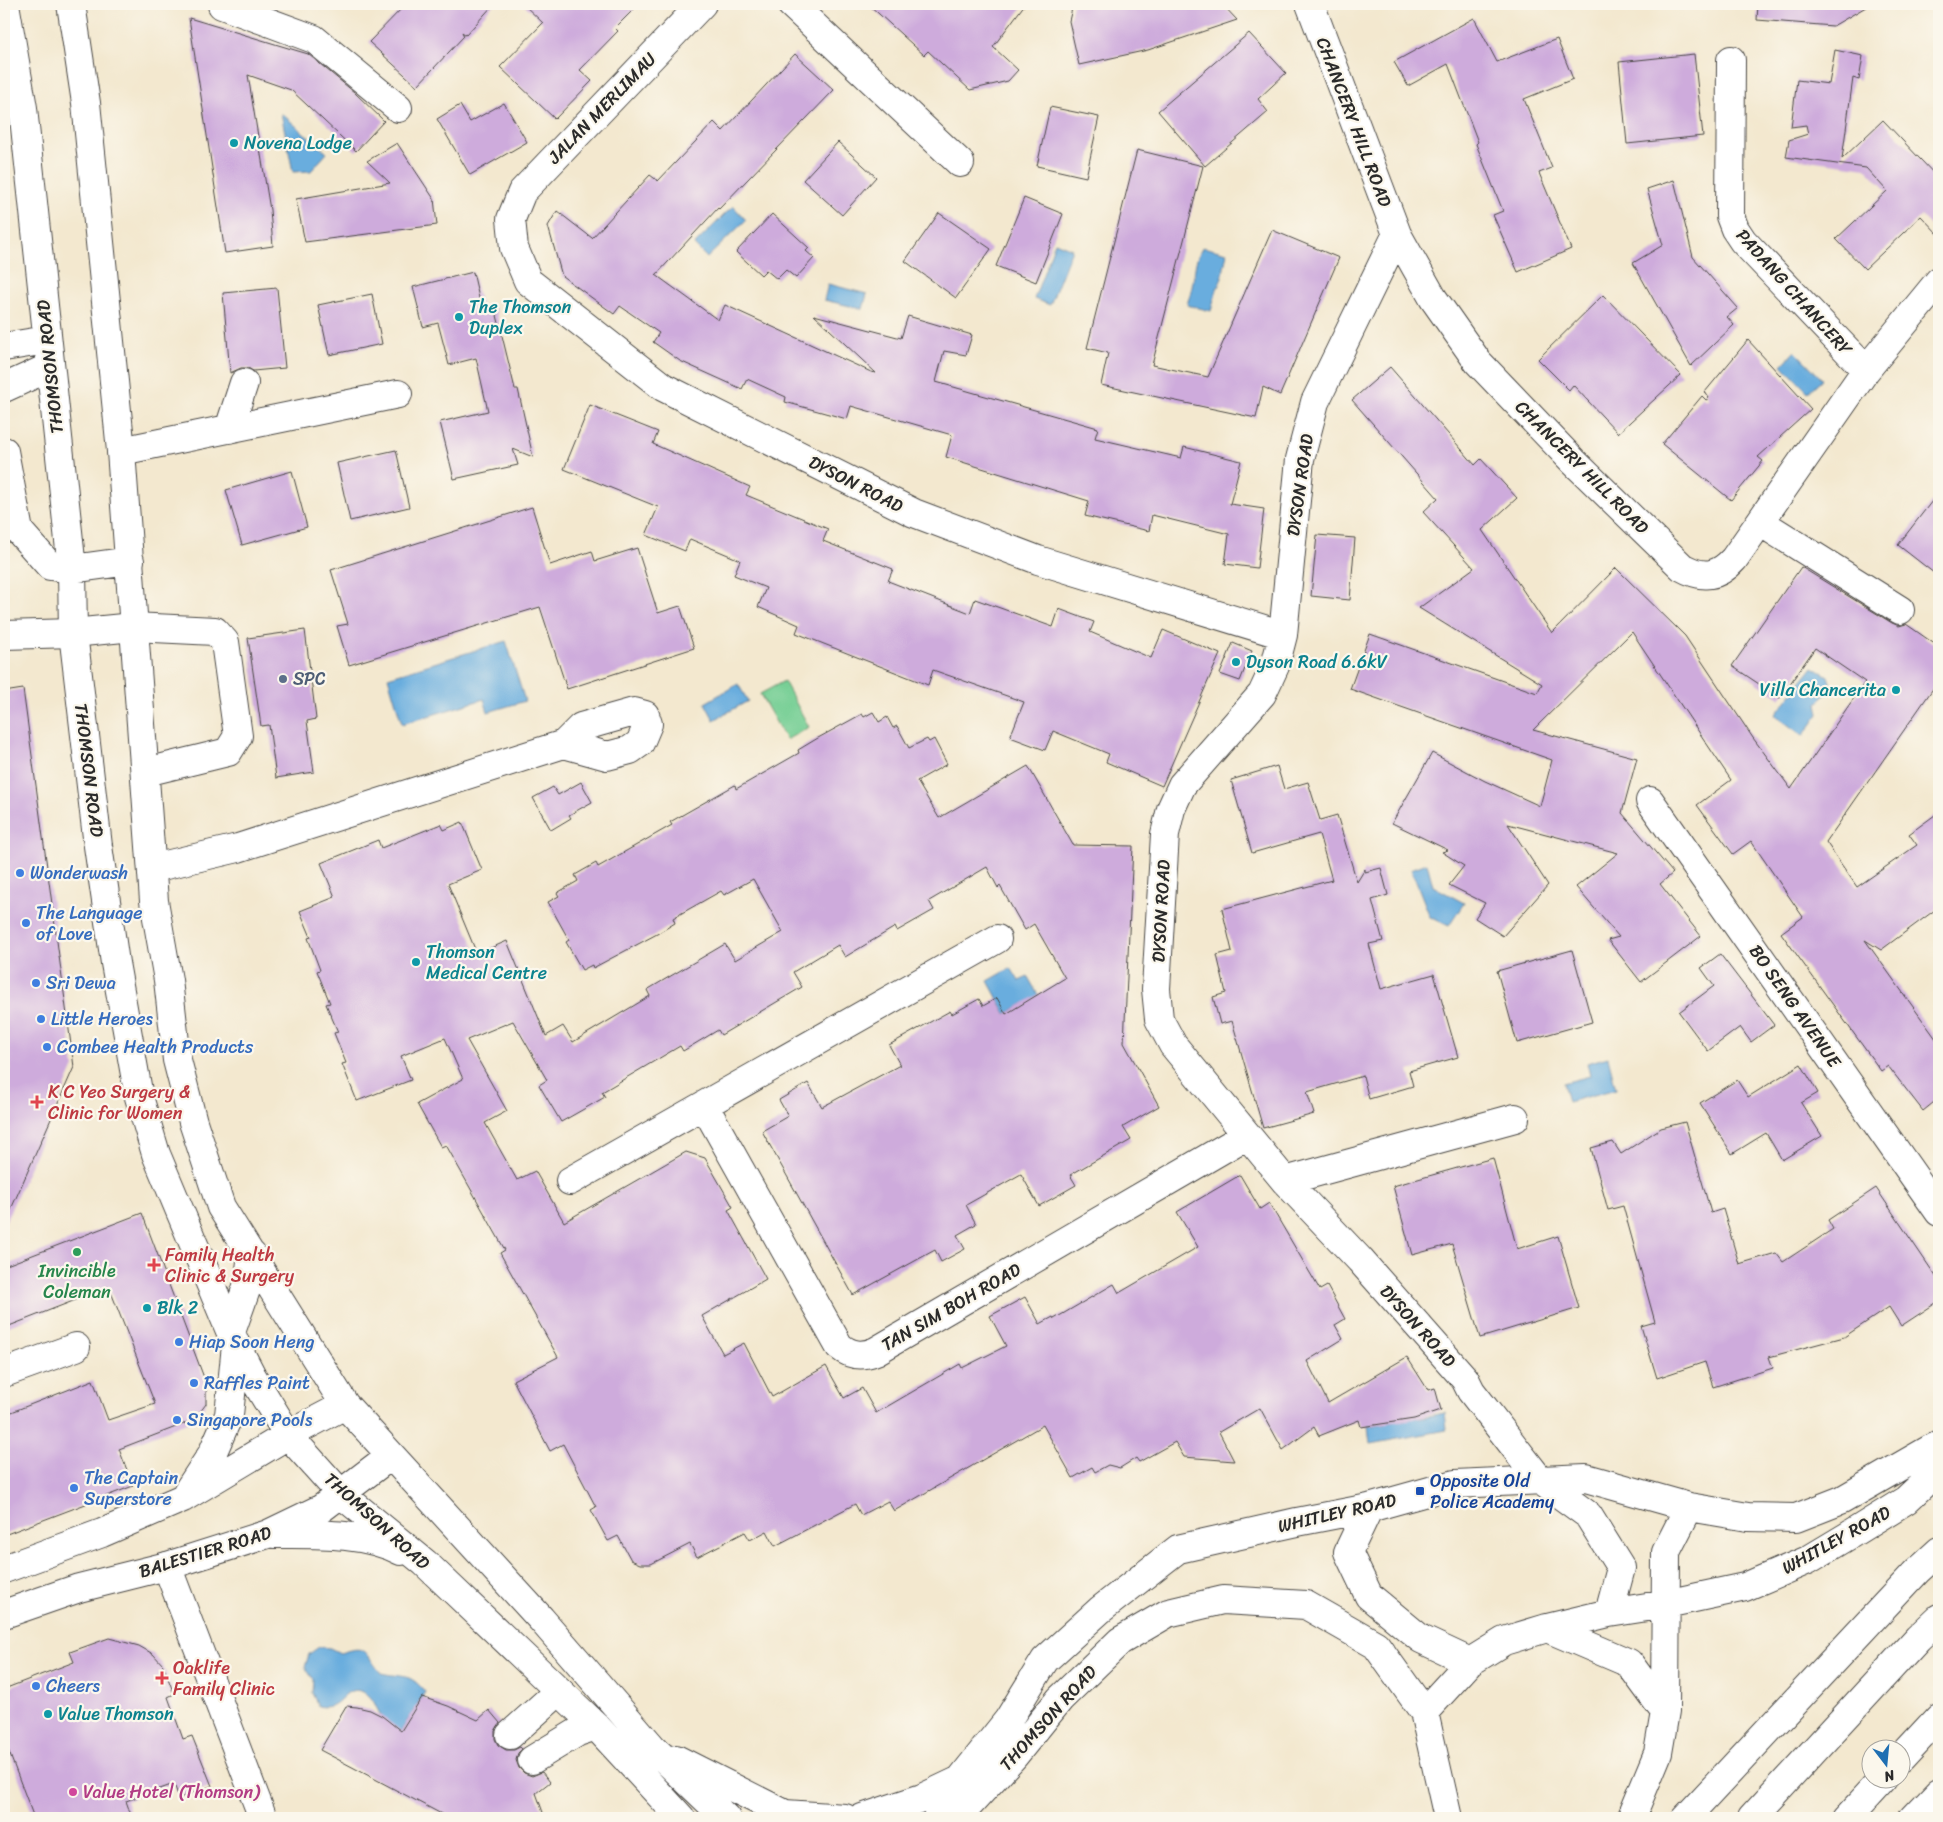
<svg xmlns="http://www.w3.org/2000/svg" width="1943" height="1822" viewBox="0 0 1943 1822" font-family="Sriracha,sans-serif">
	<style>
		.green { fill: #77cf95; stroke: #517d60 }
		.water { fill: #69adde; stroke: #4a6c84 }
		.building { fill: #ceabdc }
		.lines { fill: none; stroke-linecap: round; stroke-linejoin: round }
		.minor-casing { stroke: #494744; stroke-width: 30 }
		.major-casing { stroke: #494744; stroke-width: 30 }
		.highway-casing { stroke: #494744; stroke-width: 30 }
		.minor { stroke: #fff; stroke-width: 28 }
		.major { stroke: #fff; stroke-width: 28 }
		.highway { stroke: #fff; stroke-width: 28 }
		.culture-dot { fill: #0f9aa8; stroke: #fbf7ec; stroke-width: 2 }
		.service-dot { fill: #5c6f8a; stroke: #fbf7ec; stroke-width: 2 }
		.shop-dot { fill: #3f7fe0; stroke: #fbf7ec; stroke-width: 2 }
		.health-dot { fill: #e0444e; stroke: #fbf7ec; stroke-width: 2 }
		.leisure-dot { fill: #2e9e5b; stroke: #fbf7ec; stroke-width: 2 }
		.transit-dot { fill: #1a4fb4; stroke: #fbf7ec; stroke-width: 2 }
		.hotel-dot { fill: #d1479c; stroke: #fbf7ec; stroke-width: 2 }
		.labels { text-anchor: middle; stroke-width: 4.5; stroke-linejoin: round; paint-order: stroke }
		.street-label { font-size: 18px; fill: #2b2b2b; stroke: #fbf7ec }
		.culture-label { font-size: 18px; fill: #0d838f; stroke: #fbf7ec; text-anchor: start }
		.service-label { font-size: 18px; fill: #4e5e75; stroke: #fbf7ec; text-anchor: start }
		.shop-label { font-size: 18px; fill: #366cbe; stroke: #fbf7ec; text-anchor: start }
		.health-label { font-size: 18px; fill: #be3a42; stroke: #fbf7ec; text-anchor: start }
		.leisure-label { font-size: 18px; fill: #27864d; stroke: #fbf7ec }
		.transit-label { font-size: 18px; fill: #164399; stroke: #fbf7ec; text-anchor: start }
		.hotel-label { font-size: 18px; fill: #b23c85; stroke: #fbf7ec; text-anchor: start }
	</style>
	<rect width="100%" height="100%" fill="#fbf7ec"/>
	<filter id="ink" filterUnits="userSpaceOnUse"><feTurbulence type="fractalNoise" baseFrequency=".02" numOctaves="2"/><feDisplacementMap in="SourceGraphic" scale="10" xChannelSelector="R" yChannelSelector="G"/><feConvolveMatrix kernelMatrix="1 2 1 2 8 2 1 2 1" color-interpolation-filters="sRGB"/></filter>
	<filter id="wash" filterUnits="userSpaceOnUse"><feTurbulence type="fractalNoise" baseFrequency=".0096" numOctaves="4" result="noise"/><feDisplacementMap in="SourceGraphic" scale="20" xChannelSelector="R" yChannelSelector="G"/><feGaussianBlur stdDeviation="1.12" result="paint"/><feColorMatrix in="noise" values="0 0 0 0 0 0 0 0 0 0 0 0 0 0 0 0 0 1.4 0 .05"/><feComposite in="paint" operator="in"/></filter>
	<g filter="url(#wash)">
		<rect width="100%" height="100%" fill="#f3e8cf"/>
		<path class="green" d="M784,681L809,727L786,740L760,694Z"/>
		<path class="water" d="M281,113L327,153L311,171L293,172Z
			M733,206L746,220L707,258L694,245Z
			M1055,242L1072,249L1050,305L1034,299Z
			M1203,247L1227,253L1222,278L1217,289L1211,311L1187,305C1189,297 1192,289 1193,281C1196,266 1194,261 1203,247Z
			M828,284L867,294L863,309L824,300Z
			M1795,351L1822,379L1808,392L1782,365Z
			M506,641L525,701L488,712L484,699L402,724L388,677Z
			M1813,667L1828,676L1832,689L1817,703L1819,714L1803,736L1775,715Z
			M738,684L748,701L714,720L705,703Z
			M1427,863L1433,886L1464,903L1449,926L1430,917L1411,869Z
			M1011,968L1019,981L1028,977L1046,1009L1025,1003L1006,1014L988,981Z
			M1608,1057L1616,1089L1568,1102L1563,1083L1590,1076L1587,1063Z
			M1445,1413L1447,1430L1370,1444L1368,1426Z
			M319,1647L330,1648L340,1653C370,1643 364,1654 381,1673C402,1678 410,1672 425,1692L400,1733C394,1728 386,1723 382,1717C375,1708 375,1697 363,1692C342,1683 343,1712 318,1706L312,1693L313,1679L305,1667L309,1654Z"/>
		<g id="blocks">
			<path class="building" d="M406,4H494L466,35L462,32L464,36L417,86L369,42Z
				M523,4H639L615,28L618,31L580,70L592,81L555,119L500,67L543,23Z
				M868,4H1025L993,47L1018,70L1008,81L970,90L928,51L924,55Z
				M1073,4H1222L1237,20L1148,50L1079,65L1069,21Z
				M1758,4H1871L1833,26L1757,20Z
				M189,18L308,54L354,92L384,121L356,151L291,90L248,75L270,210L273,246L225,253Z
				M1474,18L1497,62L1557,39L1573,79L1524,99L1552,168L1539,173L1571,249L1518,272L1493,215L1503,211L1476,144L1478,142L1448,64L1408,86L1394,62Z
				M1249,33L1286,73L1258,99L1268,112L1205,166L1158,111Z
				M1835,50L1863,56L1859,80L1853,78L1842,159L1883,120L1939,179V235L1921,216L1865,269L1836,239L1887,191L1866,168L1786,157L1789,140L1808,134L1806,125L1791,127L1797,80L1829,84Z
				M795,54L834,90L719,209L718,208L656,275L718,320L725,305L871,372L876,373L814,315L901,338L908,316L972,335L966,355L944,351L936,382L1098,428L1095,438L1181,458L1184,447L1241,461L1230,504L1264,509L1257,568L1225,564L1229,534L1152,515L1149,531L1085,516L1089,501L946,457L952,435L851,406L847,419L785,402L786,397L747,379L742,389L680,361L653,342L659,333L620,306L614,314L562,276L548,226L557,211L592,238L650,175L658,181L714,122L723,131Z
				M1694,54L1703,136L1627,144L1619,62Z
				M504,103L527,142L470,175L437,119L460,105L470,122Z
				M1050,107L1099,117L1086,177L1037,166Z
				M838,142L876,177L842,215L803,180Z
				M397,143L434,199L437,225L305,242L296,199L390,183L367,161Z
				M1137,150L1203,166L1152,365L1208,377L1272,230L1339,258L1280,395L1263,387L1256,418L1101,385L1108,353L1087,348Z
				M1674,180L1693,257L1738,308L1727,317L1734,325L1691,366L1633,263L1663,245L1647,189Z
				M1024,198L1063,214L1036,282L996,266Z
				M939,213L991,249L956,298L905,261Z
				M772,214L809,248L806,251L814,258L796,278L786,270L777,279L766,270L761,275L736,252Z
				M473,272L482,311L495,307L515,389H518L533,457L513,449L518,465L454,479L440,422L488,411L476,358L449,365L438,323L423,327L413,287Z
				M277,288L285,368L253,371L248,368H241L230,373L223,293Z
				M372,294L382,344L329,355L318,305Z
				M1603,295L1681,375L1618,433L1573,385L1569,390L1538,359Z
				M1748,340L1811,409L1758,457L1763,461L1731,500L1662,444L1702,396L1706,400L1709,398L1705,392Z
				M1390,367L1475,465L1481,459L1517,498L1482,530L1552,633L1616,568L1685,636L1753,738L1791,789L1865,682L1815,648L1780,698L1732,666L1801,567L1892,623L1899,626L1906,624L1939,647V680L1826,842L1857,887L1917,845L1909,834L1939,812V907L1881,950L1865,940L1939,1043V1098L1923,1111L1888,1066L1881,1071L1781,933L1803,917L1751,841L1733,854L1697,805L1731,780L1632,632L1533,730L1637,758L1622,813L1673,873L1660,884L1701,936L1641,982L1608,940L1619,937L1576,887L1618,853L1508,824L1548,885L1503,936L1475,918L1485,903L1449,885L1464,866L1442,852L1448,850L1392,823L1432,753L1485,781L1540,806L1552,760L1350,689L1370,634L1537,693L1542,684L1419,608L1474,568L1423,512L1438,498L1352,400Z
				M590,405L658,432L653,444L750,487L746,495L828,529L823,541L893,569L888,581L970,613L975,599L1053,627L1059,609L1094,622L1090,632L1151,658L1163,630L1220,654L1162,786L1106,762L1109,754L1053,731L1045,750L1010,737L1024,702L933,670L928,685L796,633L799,625L758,607L766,588L734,575L740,560L690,539L685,551L646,535L658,507L564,469Z
				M396,450L409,507L350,521L337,463Z
				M292,471L307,527L242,545L226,490Z
				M1939,492V577L1898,545Z
				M532,507L550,565L592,551L595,561L637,548L658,613L680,606L694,648L567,689L540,607L349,665L337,626L348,624L331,570Z
				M1317,535L1355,538L1350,600L1311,596Z
				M305,630L316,719L307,721L314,772L276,778L269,725L261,726L248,638Z
				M1233,643L1252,651L1240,681L1220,674Z
				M23,689L74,1067L4,1225V1084L10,1069L4,1020V692Z
				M873,712L879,722L887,717L893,728L897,726L909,748L927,739L929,742L934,739L947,764L917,781L939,818L1028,766L1073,845L1133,846L1124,1043L1159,1106L1123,1127L1131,1140L1070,1175L1076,1185L1039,1206L1021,1174L966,1205L976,1224L957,1235L965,1249L941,1262L935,1250L853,1295L762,1131L788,1116L779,1100L808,1083L822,1107L900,1065L889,1045L950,1011L952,1014L979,999L983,1006L997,998L1006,1014L1065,978L1034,924L1025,930L1000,886L998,888L987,867L929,901L934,910L897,931L895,927L845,957L838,945L793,972L802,987L721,1035L718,1030L683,1051L680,1046L602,1092L605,1097L561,1122L539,1085L547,1080L513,1021L467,1040L507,1111L485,1123L517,1180L535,1171L564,1222L686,1152L705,1158L733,1207L728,1210L766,1279L702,1316L723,1354L744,1343L772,1397L826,1366L844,1398L862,1388L876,1413L960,1364L962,1368L1006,1346L990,1316L1025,1297L1040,1324L1053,1317L1054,1319L1114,1284L1119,1293L1198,1247L1177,1212L1240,1175L1260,1209L1269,1203L1320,1290L1327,1286L1345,1319L1335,1325L1343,1339L1307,1361L1328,1403L1407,1357L1428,1390L1435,1388L1441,1410L1414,1419L1361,1427L1359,1420L1319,1436L1314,1427L1283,1450L1260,1408L1219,1432L1234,1461L1184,1457L1175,1442L1139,1462L1136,1458L1120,1468L1108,1465L1095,1472L1092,1467L1073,1478L1043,1425L894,1511L888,1501L861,1515L855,1504L775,1546L767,1531L750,1540L745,1532L697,1557L690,1544L651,1564H640L631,1560L618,1536L608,1541L591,1510L596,1507L563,1444L550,1451L513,1380L558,1357L500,1253L505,1250L446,1145L441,1147L417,1104L463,1079L445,1038L401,1056L411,1080L357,1101L342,1064L346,1063L334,1033L338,1032L326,1004L330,1003L317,971L320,970L308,938L311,937L300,911L335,897L321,863L378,840L381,848L441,824L444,830L462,822L482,870L448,884L477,954L507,941L546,1036L563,1026L573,1042L650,996L647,990L725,944L735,960L783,932L753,879L724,895L721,891L673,918L675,923L657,934L593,968L592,965L582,970L566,942L569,940L548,902L559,896L557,893L578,881L575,875L596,863L598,867L672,825L670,822L735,785L736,789L799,753L798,750L818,738L862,714L864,717Z
				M1277,766L1284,789L1308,782L1320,820L1337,815L1357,882L1365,869V872L1381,868L1388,895L1372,900L1383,941L1369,944L1381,989L1434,974L1458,1057L1409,1071L1413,1086L1369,1099L1363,1076L1307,1092L1314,1114L1263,1128L1232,1021L1220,1024L1213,997L1226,993L1217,955L1232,951L1222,909L1332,880L1319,834L1252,853L1231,780Z
				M581,782L592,802L569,815L571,818L551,830L533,798L553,787L558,795Z
				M1572,950L1592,1022L1517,1043L1497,971Z
				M1720,954L1774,1025L1751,1042L1740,1027L1708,1051L1679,1012L1714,986L1701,968Z
				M1801,1064L1818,1093L1801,1103L1822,1136L1782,1160L1766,1133L1732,1154L1700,1103L1737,1080L1748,1097Z
				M1685,1122L1711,1213L1723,1209L1739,1264L1776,1253L1783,1262L1833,1229L1828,1220L1876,1188L1939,1281V1301L1901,1326L1889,1307L1844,1337L1769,1357L1773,1368L1713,1387L1705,1362L1657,1378L1641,1326L1655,1322L1623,1206L1608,1210L1591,1148L1613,1142L1621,1154L1661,1128Z
				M1493,1158L1517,1249L1558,1236L1579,1308L1480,1338L1452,1244L1412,1255L1393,1186Z
				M142,1213L206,1383V1404L194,1420L119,1449L133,1486L4,1535V1415L93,1380L108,1420L155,1404L109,1287L4,1328V1266Z
				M109,1638L139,1646L153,1654L163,1665L174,1694L168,1697L183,1739L192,1736L212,1786L179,1798L174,1784L126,1801L132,1818H34L4,1739V1689L74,1662L70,1652Z
				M422,1697L448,1706L478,1720L489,1710L500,1723L495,1731V1739L498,1745L506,1750H514L520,1747L522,1749L518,1753L516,1760L519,1768L524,1773L532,1776L542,1772L550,1782L536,1793L545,1818H449L320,1750L346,1706L357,1707L370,1710L382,1716L401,1731Z"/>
		</g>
	</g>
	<g filter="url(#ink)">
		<use href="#blocks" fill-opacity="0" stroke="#494744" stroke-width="1"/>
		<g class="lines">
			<defs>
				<path id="minor" d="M223,4L222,5L314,39L398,108
					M702,4L522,192L511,219L514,248L528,281L663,387L914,513L1038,560L1283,635
					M791,4L960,163
					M1310,4L1397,234L1433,298L1478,362L1573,461L1682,567C1703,579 1718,577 1734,559L1866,370L1939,281
					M1731,60L1730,216L1735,229L1743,241L1866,370
					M1397,234L1315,402L1300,459L1283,635L1275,666L1262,694L1182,785L1171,809L1165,834L1156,989L1159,1019L1173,1045L1285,1181L1360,1260L1465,1379L1471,1391L1540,1480
					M4,347L47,340
					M4,388L50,367
					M229,429L244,383
					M4,451L19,531L50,566L72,569
					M121,451L398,394
					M1760,522L1900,610
					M4,635L73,633L133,627L215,631L225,642L238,736L228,752L146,772
					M1650,801L1939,1212
					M153,868L238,848L564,744L581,727L634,712L645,715L648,724L640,743L630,750L607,756L564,744
					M704,1105L839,1346C851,1356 862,1357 876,1351L1247,1135
					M570,1181L997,939
					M1285,1181L1515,1118
					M4,1373L76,1347
					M167,1566L263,1818
					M510,1735L559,1691
					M532,1760L578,1732L596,1726"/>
				<path id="major" d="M5,4L23,108L72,569L73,633L98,846L115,963L139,1097L156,1154L236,1345L252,1376L288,1435L341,1494L425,1563L596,1726L681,1818
					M71,4L86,103L121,451L154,901L168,980L177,1060L193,1122L221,1207L345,1405L541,1619L652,1747L726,1818
					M72,569L130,561
					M231,1332L248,1284L252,1255
					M1540,1480L1588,1515L1621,1568L1609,1613
					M187,1492L212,1454L229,1415L236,1345
					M1369,1508L1348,1552L1369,1596L1421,1639L1470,1662
					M274,1534C316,1534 363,1532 401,1551
					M4,1569L102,1533L183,1498L288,1435L345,1405
					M4,1614L79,1588L167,1566L268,1534L322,1508L390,1456
					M1547,1628L1629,1663L1665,1712
					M1424,1712L1470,1662L1504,1641L1547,1628L1609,1613L1666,1604L1745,1587L1808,1560L1848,1536L1906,1500L1939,1469
					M676,1759L785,1814L845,1818
					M862,1818L922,1798L960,1780L1008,1720L1045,1660L1100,1610L1178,1549L1297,1522L1369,1508L1455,1484L1586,1478L1689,1507L1748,1517L1796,1518L1842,1500L1939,1444
					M937,1818L968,1806L1014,1756L1060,1699L1120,1641L1168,1613L1223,1600L1306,1605L1376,1645L1424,1712L1448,1818
					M1631,1818L1658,1753L1665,1712L1666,1552L1689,1507"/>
				<path id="highway" d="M1900,1759L1939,1717
					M1686,1818L1917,1571L1939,1551
					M1752,1818L1918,1638L1939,1618
					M1847,1818L1882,1780
					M1914,1818L1939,1792"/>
			</defs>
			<use href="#minor" class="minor-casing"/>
			<use href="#major" class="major-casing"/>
			<use href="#highway" class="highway-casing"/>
			<use href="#minor" class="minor"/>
			<use href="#major" class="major"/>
			<use href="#highway" class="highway"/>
		</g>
	</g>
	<g class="culture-dot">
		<circle cx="234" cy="143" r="5"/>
		<circle cx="459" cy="317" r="5"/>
		<circle cx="1236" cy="662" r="5"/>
		<circle cx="1896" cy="690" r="5"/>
		<circle cx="416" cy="962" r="5"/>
		<circle cx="147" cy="1308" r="5"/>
		<circle cx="48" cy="1714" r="5"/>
	</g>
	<circle class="service-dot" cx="283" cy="679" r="5"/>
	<g class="shop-dot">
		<circle cx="20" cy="873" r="5"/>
		<circle cx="26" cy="923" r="5"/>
		<circle cx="36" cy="983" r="5"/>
		<circle cx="41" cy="1019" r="5"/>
		<circle cx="47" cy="1047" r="5"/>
		<circle cx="179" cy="1342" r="5"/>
		<circle cx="194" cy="1383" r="5"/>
		<circle cx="177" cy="1420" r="5"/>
		<circle cx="74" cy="1488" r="5"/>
		<circle cx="36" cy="1686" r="5"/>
	</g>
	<g class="health-dot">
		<path d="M34.5 1094.5h5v5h5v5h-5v5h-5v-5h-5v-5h5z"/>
		<path d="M151.5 1257.5h5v5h5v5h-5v5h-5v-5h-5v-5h5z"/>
		<path d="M159.5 1670.5h5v5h5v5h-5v5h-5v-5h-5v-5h5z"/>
	</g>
	<circle class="leisure-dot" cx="77" cy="1252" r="5"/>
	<rect class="transit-dot" x="1415" y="1486" width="10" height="10" rx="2.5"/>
	<circle class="hotel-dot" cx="73" cy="1792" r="5"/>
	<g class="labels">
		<g class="street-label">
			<text transform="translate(602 108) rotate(-46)" y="6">JALAN MERLIMAU</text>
			<text transform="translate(1354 122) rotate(69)" y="6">CHANCERY HILL ROAD</text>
			<text transform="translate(1794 292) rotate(48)" y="6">PADANG CHANCERY</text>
			<text transform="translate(50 367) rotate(-96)" y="6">THOMSON ROAD</text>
			<text transform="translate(1582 467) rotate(45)" y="6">CHANCERY HILL ROAD</text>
			<text transform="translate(856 484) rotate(27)" y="6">DYSON ROAD</text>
			<text transform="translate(1300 485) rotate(-82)" y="6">DYSON ROAD</text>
			<text transform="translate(89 770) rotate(83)" y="6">THOMSON ROAD</text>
			<text transform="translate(1161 911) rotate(-87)" y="6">DYSON ROAD</text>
			<text transform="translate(1795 1006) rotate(55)" y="6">BO SENG AVENUE</text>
			<text transform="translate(951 1307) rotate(-30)" y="6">TAN SIM BOH ROAD</text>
			<text transform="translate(1418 1326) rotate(48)" y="6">DYSON ROAD</text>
			<text transform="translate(1337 1513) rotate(-13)" y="6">WHITLEY ROAD</text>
			<text transform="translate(377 1521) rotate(42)" y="6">THOMSON ROAD</text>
			<text transform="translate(1836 1540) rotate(-29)" y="6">WHITLEY ROAD</text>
			<text transform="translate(205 1552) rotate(-17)" y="6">BALESTIER ROAD</text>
			<text transform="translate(1048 1718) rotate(-48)" y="6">THOMSON ROAD</text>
		</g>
		<g class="culture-label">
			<text x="244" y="149">Novena Lodge</text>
			<text x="469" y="313">The Thomson<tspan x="469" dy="21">Duplex</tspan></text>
			<text x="1246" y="668">Dyson Road 6.6kV</text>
			<text x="1886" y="696" text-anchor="end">Villa Chancerita</text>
			<text x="426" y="958">Thomson<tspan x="426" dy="21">Medical Centre</tspan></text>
			<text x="157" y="1314">Blk 2</text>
			<text x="58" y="1720">Value Thomson</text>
		</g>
		<g class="service-label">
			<text x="293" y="685">SPC</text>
		</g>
		<g class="shop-label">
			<text x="30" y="879">Wonderwash</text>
			<text x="36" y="919">The Language<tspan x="36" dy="21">of Love</tspan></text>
			<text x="46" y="989">Sri Dewa</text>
			<text x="51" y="1025">Little Heroes</text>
			<text x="57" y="1053">Combee Health Products</text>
			<text x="189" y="1348">Hiap Soon Heng</text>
			<text x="204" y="1389">Raffles Paint</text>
			<text x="187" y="1426">Singapore Pools</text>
			<text x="84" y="1484">The Captain<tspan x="84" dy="21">Superstore</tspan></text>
			<text x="46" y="1692">Cheers</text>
		</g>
		<g class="health-label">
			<text x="48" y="1098">K C Yeo Surgery &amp;<tspan x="48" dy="21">Clinic for Women</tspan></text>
			<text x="165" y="1261">Family Health<tspan x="165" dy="21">Clinic &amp; Surgery</tspan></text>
			<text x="173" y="1674">Oaklife<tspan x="173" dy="21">Family Clinic</tspan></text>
		</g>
		<g class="leisure-label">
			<text x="77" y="1277">Invincible<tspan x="77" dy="21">Coleman</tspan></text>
		</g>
		<g class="transit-label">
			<text x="1430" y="1487">Opposite Old<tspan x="1430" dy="21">Police Academy</tspan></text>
		</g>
		<g class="hotel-label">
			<text x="83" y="1798">Value Hotel (Thomson)</text>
		</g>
	</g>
	<rect width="1943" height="1822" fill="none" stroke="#fbf7ec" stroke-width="20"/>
	<g transform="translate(1886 1764) rotate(164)"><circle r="24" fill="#fbf7ec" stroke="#a8a59f"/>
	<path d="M0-4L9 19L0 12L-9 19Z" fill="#1f6fb2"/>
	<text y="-8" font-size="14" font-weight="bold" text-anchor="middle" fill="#2b2b2b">N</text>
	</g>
</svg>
